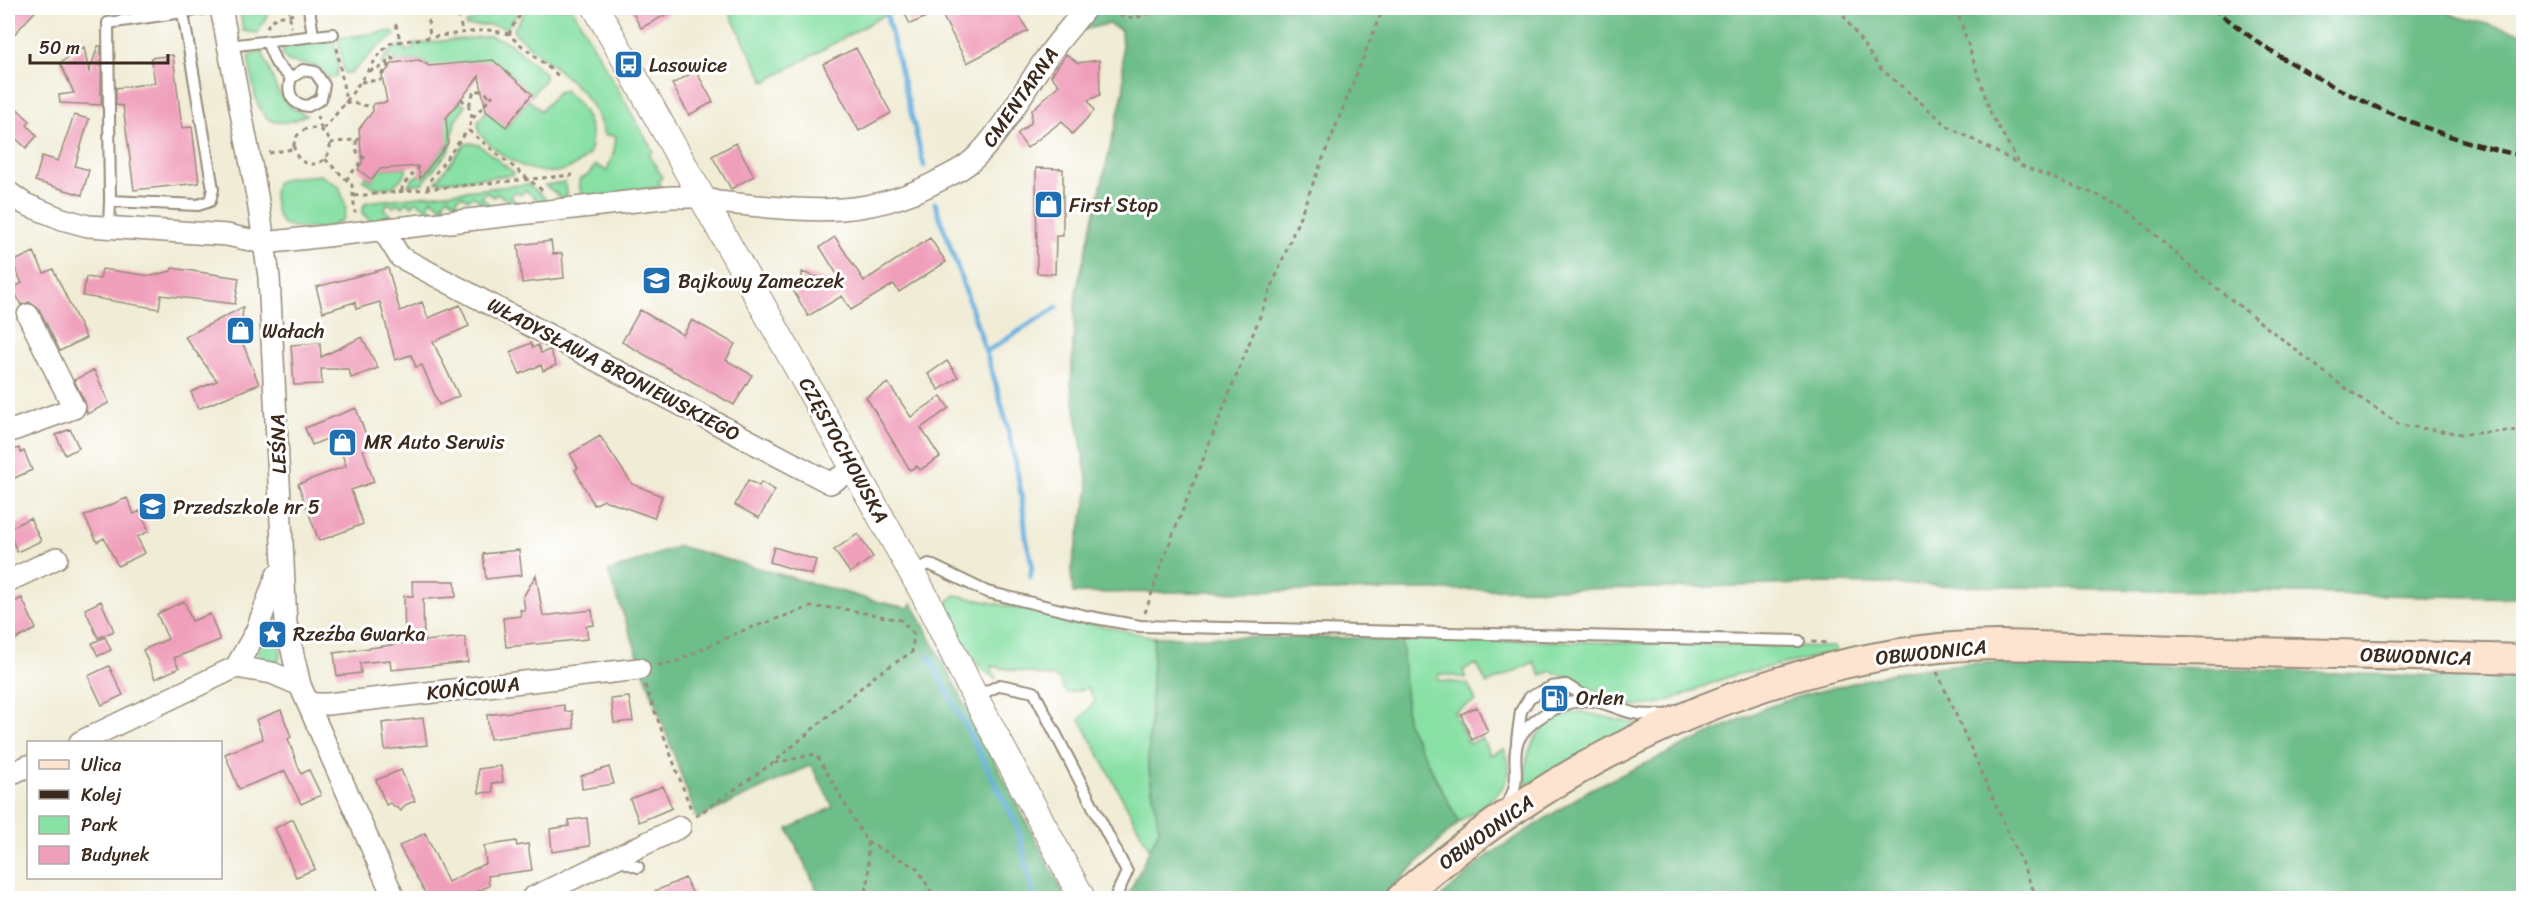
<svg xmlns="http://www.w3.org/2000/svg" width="2531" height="906" viewBox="0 0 2531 906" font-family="Sriracha,sans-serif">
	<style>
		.green { fill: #88e0a5; stroke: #628562; stroke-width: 1.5 }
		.forest { fill: #6ebe8a; stroke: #547454; stroke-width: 1.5 }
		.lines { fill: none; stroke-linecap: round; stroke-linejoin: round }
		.stream { stroke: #64addc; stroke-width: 5 }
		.building { fill: #f09fbb }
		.service-casing { stroke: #968b7a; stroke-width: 14 }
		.minor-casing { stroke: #968b7a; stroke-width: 24 }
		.tertiary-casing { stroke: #968b7a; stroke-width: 28 }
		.secondary-casing { stroke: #968b7a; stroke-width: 32 }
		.path { stroke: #968b7a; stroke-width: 3; stroke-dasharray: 4.5 4.5; stroke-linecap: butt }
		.service { stroke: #fff; stroke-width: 10 }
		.minor { stroke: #fff; stroke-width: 21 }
		.tertiary { stroke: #fff; stroke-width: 26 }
		.secondary { stroke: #fde4d0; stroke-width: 28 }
		.rail { stroke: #3b2a1e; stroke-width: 4.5; stroke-dasharray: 9 4.5; stroke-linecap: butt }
		.labels { text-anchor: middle; stroke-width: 6; stroke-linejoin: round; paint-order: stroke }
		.poi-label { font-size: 20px; fill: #3b2a1e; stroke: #fff; text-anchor: start }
		.street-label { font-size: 20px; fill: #3b2a1e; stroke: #fff }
	</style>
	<rect width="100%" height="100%" fill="#fff"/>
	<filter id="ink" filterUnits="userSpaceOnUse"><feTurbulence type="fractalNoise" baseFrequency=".0167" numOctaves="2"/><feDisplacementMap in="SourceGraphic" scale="12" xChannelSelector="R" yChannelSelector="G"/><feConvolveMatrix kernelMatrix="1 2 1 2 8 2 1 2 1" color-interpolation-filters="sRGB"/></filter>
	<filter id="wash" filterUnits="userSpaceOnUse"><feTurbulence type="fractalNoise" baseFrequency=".008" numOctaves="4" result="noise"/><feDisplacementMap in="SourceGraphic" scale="24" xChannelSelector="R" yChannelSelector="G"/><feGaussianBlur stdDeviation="1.35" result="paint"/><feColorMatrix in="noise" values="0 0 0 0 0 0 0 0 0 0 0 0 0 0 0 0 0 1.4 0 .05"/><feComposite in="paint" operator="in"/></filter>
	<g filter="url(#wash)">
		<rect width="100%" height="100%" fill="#f0ecd6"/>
		<path class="green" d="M240,8H271L258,33L243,31Z
			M473,8H522L507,28L491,25L466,26L467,22L475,20Z
			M527,8H572L653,151L649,154L662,177L658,182L661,187L586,198L580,190L579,180L588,175L596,165L607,171L614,151L616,136L604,135C593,85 547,66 514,32L513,30Z
			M727,8H897L765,82Z
			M393,31L395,35L376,49L351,73H344L338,38Z
			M491,36L509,43L545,73V79L531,96L507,71L430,66L419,60L393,63L396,59L391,55L383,65L381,63C385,54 393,48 404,45L405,51L414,49V44Z
			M334,39L338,67L336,77L329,78L318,67L288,61L282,55L284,47Z
			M262,51L278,92L291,107L306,115C254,142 255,91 248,56Z
			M564,90C584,105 597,129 589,154C554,191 507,165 479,133L478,122L486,111L507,126L528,99L541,111L558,92Z
			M459,101L465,106L455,121L450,149L423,183L408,185L413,178L427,170L445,147H448L443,122Z
			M470,143L479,145L513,172V175L436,182L464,145Z
			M406,167V173L393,187L376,188L362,180L366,176L372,180L380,169Z
			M320,175L339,186L346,207L344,218C330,232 300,230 283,224C275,215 272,194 276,183L288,178Z
			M565,182L567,194L563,199L545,185Z
			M528,184L544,197L546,202H540L525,190L521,195L515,191L510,197L521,205H514L497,193L494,197L486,192L482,198L494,208H488L473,196L468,200L461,195L456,201L468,211H464L448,197L443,203L454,213H448L432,199L428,205L438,214L433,215L417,201L412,206L407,202L403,207L397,203L394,207L388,203L384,209L396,219L371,222L362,213L364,205L367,202Z
			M955,595L1154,637L1148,764L1159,829L1150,850L1080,719L1095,701L1088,688L1066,693L1058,678L991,666L996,679C967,663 958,632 944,604Z
			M270,621L276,623L281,653L279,660L273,664L261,660L257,651Z
			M1402,638L1834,647L1837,652C1800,662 1761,667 1725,678C1693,689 1663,710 1629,705L1551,671L1541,676L1534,662L1487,684L1477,664L1463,670L1466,678L1439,674L1438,680L1468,684L1476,701L1454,712L1469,744L1482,738L1490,755L1504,749C1524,785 1483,805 1459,822L1407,723Z
			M1582,712L1638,724L1527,785C1525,779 1526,773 1526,766C1530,735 1549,714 1582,712Z"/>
		<path class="forest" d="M1097,8H2442L2455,16L2523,33V598L1831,583L1673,588L1073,593L1071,569L1089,490L1071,384L1076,292L1124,89L1121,30L1108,24L1083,30L1087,18Z
			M679,546L879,602L908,608L912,603L1066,898H821L788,829L833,807L811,765L697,819L608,572Z
			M1154,637L1402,638L1407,723L1459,822L1381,898H1127L1159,829L1148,764Z
			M2038,662L2523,680V898H1440L1489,855L1591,789L1765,708L1800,696L1905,670L1972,663Z"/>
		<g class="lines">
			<path class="stream" d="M885,8L924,166
				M935,203C971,308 1018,427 1026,537C1028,552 1035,562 1030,577
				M986,352L1057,307
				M929,656L1017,825L1034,898"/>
		</g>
		<g id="blocks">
			<path class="building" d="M8,8H38L8,41Z
				M630,8H678L641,28Z
				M902,8H1015L1028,31L967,63L940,11L910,24Z
				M98,46H101V105L60,103L59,95L74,93L60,63L84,47L89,72Z
				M856,48L891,113L859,131L823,64Z
				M1066,54L1078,63L1099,60L1100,95L1088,100L1094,111L1072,134L1062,121L1027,148L1017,134L1031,123L1032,110L1059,85L1051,76Z
				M173,55L182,128L192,127L199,183L134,190L123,106L116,105V88L155,83L151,58Z
				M419,60L429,66L493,60L532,94L506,127L486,111L479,76L446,118L448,143L420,179L418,166L380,169L372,180L358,169L362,163L359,129L373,111V104L387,102L382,76L393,63Z
				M696,71L713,102L689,115L672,84Z
				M8,100L30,121L27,125L37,136L26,148L8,131Z
				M74,115L89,119L75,166L89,170L82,195L35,181L42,156L58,161Z
				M736,143L754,176L731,189L712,156Z
				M1036,168L1063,169V236H1056L1055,274L1037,273Z
				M835,237L864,281L930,238L946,262L899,292L894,284L851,310L842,296L808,316L793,290L802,285V272L845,287L820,247Z
				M551,241L553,254L562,253L564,278L522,283L518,245Z
				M34,252L44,273L53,269L86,338L60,351L39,309L29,302L21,305L13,288L22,283L12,262Z
				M172,268L239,278L235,304L161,295L159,309L83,296L86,277L100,279L102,269L151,276L171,271Z
				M388,268L400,311L422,302L428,318L460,305L469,326L433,342L459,396L439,405L422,365L416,367L411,355L395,360L380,302L356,309L355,302L323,312L316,287Z
				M243,307L242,319H246L247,342L243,344L259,384L198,409L191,392L217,381L185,337Z
				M640,310L683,335L692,320L735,344L726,360L752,375L734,405L622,342Z
				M362,337L378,368L351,378L349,369H321L322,384L294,385L291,345L320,343L321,357Z
				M531,343L533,348L538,345L541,353L550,350L556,365L543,371L541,365L520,374L510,352Z
				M947,361L958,377L939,390L928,374Z
				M94,370L109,403L87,414L85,402L74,380Z
				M888,383L911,417L941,396L949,408L921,428L940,457L920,470L917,466L910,470L866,397Z
				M356,408L370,446L363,449L374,482L351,490L363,524L319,541L298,484L346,466L336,435L312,445L305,428Z
				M70,429L79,448L65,455L56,435Z
				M600,436L632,484L662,496L654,518L604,500L594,505L575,470L578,468L570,454Z
				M19,448L21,453L24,451L32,470L8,481V453Z
				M748,480L759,486L761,482L775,490L759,518L735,505Z
				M127,498L134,514L140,511L149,531L137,537L145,553L118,566L104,538L97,542L84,516Z
				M30,518L41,541L17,552L8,529Z
				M858,534L873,557L850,573L834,550Z
				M774,547L816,560L812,575L770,562Z
				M519,550L522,575L486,579L483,554Z
				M536,575L543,616L592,610L594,625L586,626L588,639L506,647L503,618L521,616L520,610H525L523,597Z
				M412,581H455L456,597L423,599L424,641L465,637L468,662L391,670L390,660L360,663L361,673L337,676L334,653L405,643L404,596H413Z
				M22,598L36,629L8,643V605Z
				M101,601L114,631L98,638L85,609Z
				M184,601L192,621L210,614L220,640L174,658L179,668L155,679L143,650L168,639L157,614Z
				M105,637L111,650L98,656L92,643Z
				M109,666L123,695L102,705L88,676Z
				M629,697L633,721L614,723L611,699Z
				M564,705L565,712L572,711L574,728L490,739L487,715Z
				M1477,707L1488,732L1472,740L1461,714Z
				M281,710L291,737L288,739L301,774L309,770L321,795L301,804L285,771L239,789L225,754L263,739L256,720Z
				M423,718L427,745L385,750L382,723Z
				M501,766L503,782L492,783L493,792L479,793L478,769Z
				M609,767L614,784L582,789L581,776Z
				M401,770L415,801L405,805L401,811L390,803L386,805L376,780Z
				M663,786L672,808L639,822L630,799Z
				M587,818L590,846L552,852L550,829L569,826V820Z
				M293,819L315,869L296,877L275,828Z
				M425,833L448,882L486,863L484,846L516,841L517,846L528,844L532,870L488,876L489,886L465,898H428L399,846Z
				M685,878L695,898H640Z"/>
		</g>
	</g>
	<g filter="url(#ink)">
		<use href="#blocks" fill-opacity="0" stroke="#968b7a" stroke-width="1.5"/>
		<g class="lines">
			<defs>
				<path id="service" d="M309,8L313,36
					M183,13L213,189L210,201L198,205L110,201L108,23L210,8
					M267,42L276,63L291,78C286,93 292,105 308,106L321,99L324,85L315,72L303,70L291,78
					M228,46L333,34
					M109,227L110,201
					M912,572L929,564L987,592L1090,617L1140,626L1799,641
					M975,697L1000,685L1034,692L1127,872L1115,898
					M1517,741L1521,711L1530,697L1551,687L1566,685L1589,699
					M1507,804C1524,778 1510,761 1518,741C1527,721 1558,704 1579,701C1596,697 1616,709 1633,713C1645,716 1658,714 1670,715
					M615,859L638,867"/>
				<path id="minor" d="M221,8L258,201L269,277L286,624L300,685L308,704L394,898
					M8,192L25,204L62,219L88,226L227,235L264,243L671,197H701L717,202C798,209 860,222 936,182C950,175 967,167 978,155C1007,125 1025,87 1049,54C1061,38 1074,23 1086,8
					M383,230L400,257L830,483L856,468
					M8,432L74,408L28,315
					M8,581L57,558
					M236,667L272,673L300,685
					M308,704H328L639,669
					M80,742L236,667L256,632L277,575
					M8,775L28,766
					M532,898L680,827"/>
				<path id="tertiary" d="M596,8L925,596L975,697L1082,898"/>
				<path id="secondary" d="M1401,898C1555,758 1788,646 1999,645L2524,659"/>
			</defs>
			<use href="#service" class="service-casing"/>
			<use href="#minor" class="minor-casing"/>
			<use href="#tertiary" class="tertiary-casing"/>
			<use href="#secondary" class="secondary-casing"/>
			<path class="path" d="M289,8L291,27
				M525,8L510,30V36L560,77
				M1103,8C1128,22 1137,19 1163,8
				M1838,8L1879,67L1949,127L2019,164
				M1956,8L1991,114L2020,165L2122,205L2201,276L2341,385L2400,425L2462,434L2524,430
				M459,15L462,33
				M428,20L430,36
				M396,24L400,40
				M267,28C271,15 284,16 296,14
				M337,48L346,102L373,107
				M369,71L384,66L391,57L393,59L380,76L381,80
				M361,82L381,80
				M461,99C473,109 474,116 468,130L543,191
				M469,105L474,91H483L491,97
				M317,116L322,131L346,102L381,52L391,43L468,32L489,30L509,34
				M473,118L493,95
				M294 146a18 18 0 1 1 36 0a18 18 0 1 1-36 0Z
				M330,143L360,139
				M269,153L293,149
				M325,159L352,185L355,213
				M346,180L364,158L357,152L356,140
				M428,189V183L468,130
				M402,191V186L418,168
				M354,196L573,175
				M1145,613L1164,557L1383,8
				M1812,642L1829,643
				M658,665L675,662L739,632L810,607L839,608L901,620L914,634
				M1937,672L2037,898
				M645,685L692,812
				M775,763L816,754L867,842L869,877L864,898
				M696,816L773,763L876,675L912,652L914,634
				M867,842L917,868L935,898"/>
			<use href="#service" class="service"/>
			<use href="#minor" class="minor"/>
			<use href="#tertiary" class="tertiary"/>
			<use href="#secondary" class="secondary"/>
			<path class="rail" d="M2212,8C2234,23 2255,42 2279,56C2353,100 2438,139 2524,156"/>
		</g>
	</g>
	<defs>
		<symbol id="bus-square" viewBox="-11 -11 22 22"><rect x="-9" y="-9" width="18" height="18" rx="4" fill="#1f6fb2" stroke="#fff"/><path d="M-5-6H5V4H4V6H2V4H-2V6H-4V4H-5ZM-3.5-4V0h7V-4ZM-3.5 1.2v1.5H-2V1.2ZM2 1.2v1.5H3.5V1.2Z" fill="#fff"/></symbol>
		<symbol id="shop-square" viewBox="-11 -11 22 22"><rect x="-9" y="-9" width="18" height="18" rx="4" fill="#1f6fb2" stroke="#fff"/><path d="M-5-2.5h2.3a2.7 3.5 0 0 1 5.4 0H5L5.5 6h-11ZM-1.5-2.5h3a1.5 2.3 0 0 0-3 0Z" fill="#fff"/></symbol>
		<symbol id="school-square" viewBox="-11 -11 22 22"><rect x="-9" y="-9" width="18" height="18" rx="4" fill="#1f6fb2" stroke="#fff"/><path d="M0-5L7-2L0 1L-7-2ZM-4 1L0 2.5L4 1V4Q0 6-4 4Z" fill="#fff"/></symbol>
		<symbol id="sight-square" viewBox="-11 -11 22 22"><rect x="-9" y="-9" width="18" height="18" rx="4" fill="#1f6fb2" stroke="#fff"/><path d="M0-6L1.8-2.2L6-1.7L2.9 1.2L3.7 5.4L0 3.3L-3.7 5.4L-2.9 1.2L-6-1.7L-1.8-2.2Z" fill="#fff"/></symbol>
		<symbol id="fuel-square" viewBox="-11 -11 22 22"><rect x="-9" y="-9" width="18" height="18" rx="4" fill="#1f6fb2" stroke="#fff"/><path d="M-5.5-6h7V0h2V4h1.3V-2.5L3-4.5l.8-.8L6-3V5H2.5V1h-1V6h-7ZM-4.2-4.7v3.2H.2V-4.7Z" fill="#fff"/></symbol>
	</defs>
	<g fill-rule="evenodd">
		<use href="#bus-square" x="612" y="48" width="33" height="33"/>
		<use href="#shop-square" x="1032" y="188" width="33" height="33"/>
		<use href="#school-square" x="640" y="264" width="33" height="33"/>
		<use href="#shop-square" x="224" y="314" width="33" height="33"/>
		<use href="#shop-square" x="326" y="426" width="33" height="33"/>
		<use href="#school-square" x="136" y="490" width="33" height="33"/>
		<use href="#sight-square" x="256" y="618" width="33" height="33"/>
		<use href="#fuel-square" x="1538" y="682" width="33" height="33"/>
	</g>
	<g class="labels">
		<g class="poi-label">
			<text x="649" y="72">Lasowice</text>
			<text x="1069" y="212">First Stop</text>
			<text x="678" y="288">Bajkowy Zameczek</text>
			<text x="262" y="338">Wałach</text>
			<text x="364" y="449">MR Auto Serwis</text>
			<text x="173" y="514">Przedszkole nr 5</text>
			<text x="293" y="641">Rzeźba Gwarka</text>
			<text x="1576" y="705">Orlen</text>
		</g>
		<g class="street-label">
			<text transform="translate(1020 97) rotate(-55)" y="7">CMENTARNA</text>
			<text transform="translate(614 369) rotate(28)" y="7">WŁADYSŁAWA BRONIEWSKIEGO</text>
			<text transform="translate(278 444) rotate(-92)" y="7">LEŚNA</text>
			<text transform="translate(844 450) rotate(61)" y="7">CZĘSTOCHOWSKA</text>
			<text transform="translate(1931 652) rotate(-6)" y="7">OBWODNICA</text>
			<text transform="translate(2416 656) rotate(2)" y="7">OBWODNICA</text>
			<text transform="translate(473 688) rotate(-6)" y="7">KOŃCOWA</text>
			<text transform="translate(1486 832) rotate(-36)" y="7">OBWODNICA</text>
		</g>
	</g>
	<rect width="2531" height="906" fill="none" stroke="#fff" stroke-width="30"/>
	<rect x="27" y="741" width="195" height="138" fill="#ffffff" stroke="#b1aaa5" stroke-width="1.5"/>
	<rect x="39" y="760" width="30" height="9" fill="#fde4d0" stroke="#b1aaa5" stroke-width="1.5"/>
	<text x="81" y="771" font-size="18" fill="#3b2a1e">Ulica</text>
	<rect x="39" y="790" width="30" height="9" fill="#3b2a1e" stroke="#b1aaa5" stroke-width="1.5"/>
	<text x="81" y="801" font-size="18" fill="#3b2a1e">Kolej</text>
	<rect x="39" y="816" width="30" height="18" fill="#88e0a5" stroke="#b1aaa5" stroke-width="1.5"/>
	<text x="81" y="831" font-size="18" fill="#3b2a1e">Park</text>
	<rect x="39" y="846" width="30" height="18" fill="#f09fbb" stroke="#b1aaa5" stroke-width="1.5"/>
	<text x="81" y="861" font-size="18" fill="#3b2a1e">Budynek</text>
	<path d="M30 54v9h138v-9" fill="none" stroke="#3b2a1e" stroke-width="3"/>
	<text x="39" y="54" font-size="18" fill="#3b2a1e" stroke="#ffffff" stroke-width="4.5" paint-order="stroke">50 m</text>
</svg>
